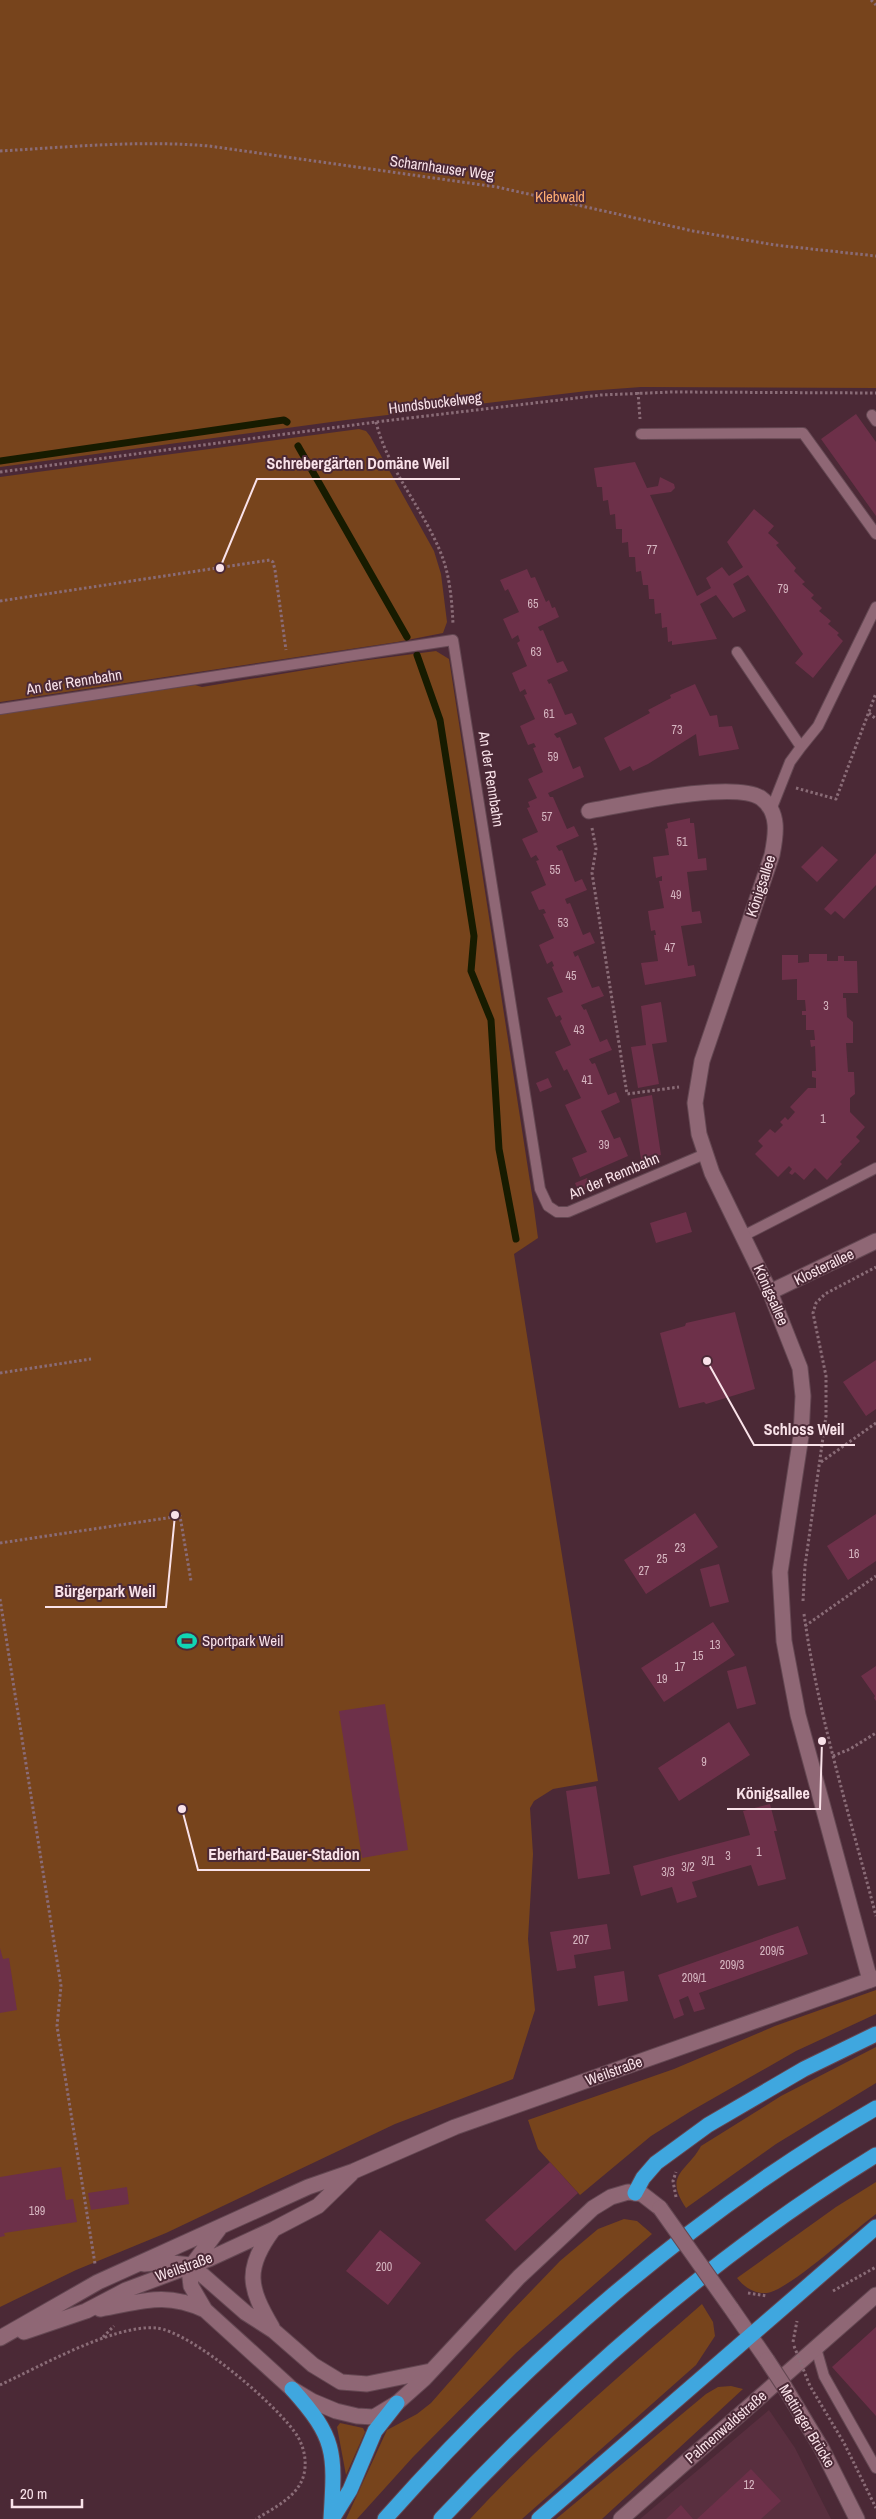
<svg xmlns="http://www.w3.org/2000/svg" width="876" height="2519" viewBox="0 0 876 2519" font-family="'Archivo Narrow',sans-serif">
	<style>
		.built { fill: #592f3f }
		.green { fill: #77441c }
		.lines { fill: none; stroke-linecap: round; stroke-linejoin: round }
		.stream { stroke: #171b00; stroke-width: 7 }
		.building { fill: #6d3049 }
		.lane-casing { stroke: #644752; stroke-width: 12 }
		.street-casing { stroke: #644752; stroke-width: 17 }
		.secondary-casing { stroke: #644752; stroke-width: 17 }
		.highway-casing { stroke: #644752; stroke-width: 17 }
		.path { stroke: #8a6c77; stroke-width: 3; stroke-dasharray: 2.5 2.5; stroke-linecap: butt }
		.lane { stroke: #8f6775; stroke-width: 10 }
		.street { stroke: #8f6775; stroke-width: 15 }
		.secondary { stroke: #8f6775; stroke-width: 15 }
		.highway { stroke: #3fa7df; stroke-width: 15 }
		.secondary-bridge-casing { stroke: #644752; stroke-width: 17; stroke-linecap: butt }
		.path-bridge { stroke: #8a6c77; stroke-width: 3; stroke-dasharray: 2.5 2.5; stroke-linecap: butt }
		.secondary-bridge { stroke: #8f6775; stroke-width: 15 }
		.labels { text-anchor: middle; stroke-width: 4; stroke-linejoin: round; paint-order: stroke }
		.number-label { font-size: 12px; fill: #d6b6c1 }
		.street-label { font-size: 15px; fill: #f9e2e9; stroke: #4b2936 }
		.park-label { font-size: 15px; fill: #feac71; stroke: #4b2936 }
		.poi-label { font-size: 15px; fill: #f9e2e9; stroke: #4b2936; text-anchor: start }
		.leader { fill: none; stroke: #f9e2e9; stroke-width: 2 }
		.callout-dot { fill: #f9e2e9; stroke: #4b2936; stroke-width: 2 }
		.callout-label { font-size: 16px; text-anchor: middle; font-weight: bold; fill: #f9e2e9; stroke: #4b2936; stroke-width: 4; stroke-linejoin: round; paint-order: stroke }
	</style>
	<rect width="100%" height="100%" fill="#4b2936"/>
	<path class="built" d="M769,2410L795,2448L831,2519H640Z"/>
	<path class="green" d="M0,0H876V388L641,387L587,391L346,420L0,467Z
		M359,429L366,431L370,436L434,551L441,574L447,622L443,633L397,642L0,702V477Z
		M436,651L449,659L533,1201L538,1238L514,1254L598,1781L553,1789L534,1801L530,1808L533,1854L528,1939L535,2010L513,2079L395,2124L166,2233L76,2270L0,2307V714L195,685L202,687L353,662Z
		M876,1990V2014L796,2051L691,2111L651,2136L580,2195L538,2149L528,2120L674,2069L775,2026Z
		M876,2047V2083L776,2144L686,2208C663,2174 687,2172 701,2146L781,2096Z
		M876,2182V2214C854,2230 789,2290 767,2293C754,2294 744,2287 737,2278L836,2207Z
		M624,2219L637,2221L652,2234L516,2353L413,2457L357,2519H346L387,2430L417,2414L431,2403L509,2314L560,2261L598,2229Z
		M702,2304L713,2322L715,2336L696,2365L522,2519H470C542,2441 623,2373 702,2304Z
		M731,2386L743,2389L602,2519H556L706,2394L718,2387Z
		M340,2423L363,2428L365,2432L346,2475L337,2427Z"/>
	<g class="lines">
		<path class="stream" d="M298,446L407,637
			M0,461L284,420L287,422
			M417,655L440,720L474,936L471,971L491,1020L499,1149L516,1239"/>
	</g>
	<path class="building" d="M856,414L876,442V516L821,439Z
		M635,462L647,488L658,486L660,477L674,484L675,488L671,492L650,495L697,596L711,588L706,578L722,567L729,576L743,567L727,542L754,509L774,526L768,533L779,543L776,545L796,568L794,571L805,582L802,584L814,595L811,598L822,608L819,611L831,621L828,624L839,633L837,635L843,641L813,678L795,663L803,654L748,575L733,584L746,611L733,618L716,595L700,604L717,639L672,645V641L668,642L667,627L662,628L661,613L655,614L654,599H649L648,585H643L641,571L636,572L635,557H629L628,542L622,543V529H616L615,514L610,515L608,500L603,501L602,487H597L594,468Z
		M527,569L531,578L535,577L546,602L549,600L552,608L555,607L559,617L538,627L540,631L543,630L557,663L563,661L568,671L547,680L549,684L551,683L565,715L572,713L577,724L554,734L557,738L560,737L573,769L580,766L584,777L548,793L550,797H553L567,829L574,826L579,836L556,846L559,851L562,850L575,882L582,879L587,890L565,899L567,904L570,903L583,935L590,932L595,943L573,952L575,957L578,955L592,988L599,986L604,996L581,1005L584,1010L586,1009L600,1042L607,1039L612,1050L589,1059L592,1064L595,1063L608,1095L616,1092L620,1102L601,1111L614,1139L620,1137L628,1156L580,1177L572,1158L587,1152L565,1105L581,1098L567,1069L564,1071L555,1052L571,1045L560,1021L562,1019L560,1015L556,1017L547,998L563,992L552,967L554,966L552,961L547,964L539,945L554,938L543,914L546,913L544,909L539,910L531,892L546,885L536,861L539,860L536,855L531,858L522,839L538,832L527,808L530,807L528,802L537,798L528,779L543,772L533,748L536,747L534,743L528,745L520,726L535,719L524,695L527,694L525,689L520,692L512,673L527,666L517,643L520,641L518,635L512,639L503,619L519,612L508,589L505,591L500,580Z
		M695,684L710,716L717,715L719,727L732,726L739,749L699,756L696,734L648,764L633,771L630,766L620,771L604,738L650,713L648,710L671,698L670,695Z
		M690,818V823H694L698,859L706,858L707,870L687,872L692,912L700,911L702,923L681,926L688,966L694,965L696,976L645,985L641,963L658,961L654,935H656L655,930L651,931L648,911L664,908L659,881H662V876L656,878L653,857L669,855L665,829L668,828L667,823Z
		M822,846L838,860L817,882L801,867Z
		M876,853V885L844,919L835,911L831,915L824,909Z
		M809,954H827V961H838V956H844V961H857L858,993H843V998H846L847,1017L853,1022V1043H846L848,1072H854L855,1094L850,1098V1112L865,1127L856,1137L860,1141L840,1162L842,1164L827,1180L815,1168L804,1180L795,1172L792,1175L789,1173L792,1169L789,1166L778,1177L755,1154L763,1146L758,1141L770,1129L775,1133L783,1125L780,1122L785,1117L788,1120L795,1112L790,1107L808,1088H816V1078L812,1077V1071H816L815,1046L811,1047L810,1040H815L814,1030H806V1015H802V1011H806L805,1000H797V979L782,980V955H798V963L809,962Z
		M661,1002L667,1042L652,1044L659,1084L638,1088L631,1047L646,1045L641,1006Z
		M548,1078L552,1087L540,1092L536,1083Z
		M652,1095L661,1155L641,1159L631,1099Z
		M587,1178L591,1187L579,1193L575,1183Z
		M686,1212L692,1232L656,1243L650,1223Z
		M735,1312L755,1389L706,1404L704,1402L679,1408L660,1333L685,1326L686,1323Z
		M876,1360V1409L866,1416L843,1382Z
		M695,1513L718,1547L646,1594L624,1560Z
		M876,1514V1561L848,1580L827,1546Z
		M719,1564L729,1602L710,1607L700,1569Z
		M713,1622L735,1655L664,1702L641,1668Z
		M746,1666L756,1704L737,1709L727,1671Z
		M876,1666V1701L874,1698L875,1696L861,1676Z
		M385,1704L408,1850L362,1858L339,1711Z
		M729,1722L750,1755L679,1801L658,1768Z
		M596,1786L610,1874L578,1879L566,1791Z
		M770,1804L777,1831H774L786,1879L758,1886L751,1865L692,1882L697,1897L677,1903L672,1887L641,1896L633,1866L750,1835L743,1811Z
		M607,1924L611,1949L574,1955L576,1968L557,1971L550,1932Z
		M798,1926L808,1954L699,1993L705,2009L694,2012L688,1996L679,2000L684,2015L674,2019L658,1975Z
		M0,1948L3,1959L9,1958L17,2010L0,2013Z
		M624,1971L628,2001L598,2006L594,1976Z
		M550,2162L578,2193L515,2251L485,2220Z
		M61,2167L66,2200L73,2199L77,2222L4,2233L5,2236L0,2237V2177Z
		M127,2187L129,2204L91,2210L88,2193Z
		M380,2230L421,2263L388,2305L346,2271Z
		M876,2327V2416L832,2367Z
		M751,2469L781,2501L761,2519H697Z
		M681,2505L693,2519H666Z"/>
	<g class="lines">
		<defs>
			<path id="lane" d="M872,415L876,421
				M641,434L803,433L876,534
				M737,652L801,747L790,762L771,810
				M0,709L453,640L540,1189L548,1206L557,1212H568L705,1154
				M801,747L818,726L876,607
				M743,1236L876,1168
				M816,2348L824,2376L876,2468"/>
			<path id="street" d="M589,811C623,805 734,780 761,798C780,812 776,835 772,855L702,1061L695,1103L699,1134L712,1173L770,1292L800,1368L803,1396L801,1436L780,1572L784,1641L798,1715L870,1980
				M770,1292L876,1241
				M621,2519L876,2295"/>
			<path id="secondary" d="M219,2229L189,2269L191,2286L205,2310L292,2389L312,2401L336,2411L357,2416L374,2417L397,2403L424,2379L519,2277L593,2208L611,2197L628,2192L642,2194L660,2208
				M144,2264L162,2262L191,2265L246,2313L274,2331L313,2365L341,2382L367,2384L431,2371
				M731,2308L767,2360
				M100,2309C141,2302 165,2291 205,2310
				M272,2327C249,2288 244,2269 273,2230
				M24,2332L86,2311L126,2290L209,2259L274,2229L318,2206L351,2174
				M0,2338L98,2282L308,2187L354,2171L455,2127L876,1978
				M784,2386L822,2449L857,2519"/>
			<path id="highway" d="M635,2193L643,2178L656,2163L708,2125L804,2069L876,2034
				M292,2389C337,2439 335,2453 331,2519
				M332,2519L350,2490L375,2431L397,2403
				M385,2519C525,2361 692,2214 876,2108
				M441,2519C572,2380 713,2255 876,2155
				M539,2519L876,2227"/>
		</defs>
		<use href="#lane" class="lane-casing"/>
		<use href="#street" class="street-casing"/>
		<use href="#secondary" class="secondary-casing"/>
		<use href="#highway" class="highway-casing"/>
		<path class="path" d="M871,0L876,5
			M0,151C70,147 139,140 209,146L497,187L693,231L775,245L876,256
			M638,392L640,419
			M376,422C388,471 424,509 442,556C450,577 452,602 453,624
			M0,472L376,422L601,395L672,392L876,393
			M0,601L270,560L273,562L275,570L286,650
			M869,713L876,719
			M796,788L836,799L876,693
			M592,828L596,849L592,873L627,1094L679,1087
			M0,1373L91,1359
			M821,1462L876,1423
			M0,1543L180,1516L191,1581
			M0,1599L61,1986L57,2026L95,2264
			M803,1601L805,1566L826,1416V1376L813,1313L816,1303L825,1294L876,1267
			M804,1614C818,1716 850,1816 876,1916
			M805,1626L876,1576
			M833,1756L850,1749L876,1733
			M676,2197L673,2181L676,2172
			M833,2291L876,2267
			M748,2293L767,2296
			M103,2337L114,2326
			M793,2342L797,2321
			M0,2385C39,2367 115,2324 156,2328C191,2331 280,2407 298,2437C304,2448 307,2461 304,2474C299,2496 274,2508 256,2519"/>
		<use href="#lane" class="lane"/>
		<use href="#street" class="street"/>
		<use href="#secondary" class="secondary"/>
		<use href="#highway" class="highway"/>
		<defs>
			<path id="secondary-bridge" d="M660,2208L731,2308
				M767,2360L784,2386"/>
		</defs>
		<use href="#secondary-bridge" class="secondary-bridge-casing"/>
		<path class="path-bridge" d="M794,2346L810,2386L844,2443L876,2508"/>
		<use href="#secondary-bridge" class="secondary-bridge"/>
	</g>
	<defs>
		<symbol id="stadium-bare" viewBox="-9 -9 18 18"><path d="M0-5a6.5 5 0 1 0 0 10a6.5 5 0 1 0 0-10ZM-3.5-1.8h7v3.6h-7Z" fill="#11d5b4" stroke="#4b2936" stroke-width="2.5" paint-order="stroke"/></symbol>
	</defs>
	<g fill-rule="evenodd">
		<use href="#stadium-bare" x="173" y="1627" width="28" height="28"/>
	</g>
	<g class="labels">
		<g class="number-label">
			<text x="652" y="554">77</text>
			<text x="783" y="593">79</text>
			<text x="533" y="608">65</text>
			<text x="536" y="656">63</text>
			<text x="549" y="718">61</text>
			<text x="677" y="734">73</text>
			<text x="553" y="761">59</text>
			<text x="547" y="821">57</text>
			<text x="682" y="846">51</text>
			<text x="555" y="874">55</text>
			<text x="676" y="899">49</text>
			<text x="563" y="927">53</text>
			<text x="670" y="952">47</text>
			<text x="571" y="980">45</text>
			<text x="826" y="1010">3</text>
			<text x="579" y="1034">43</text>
			<text x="587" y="1084">41</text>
			<text x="823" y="1123">1</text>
			<text x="604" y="1149">39</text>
			<text x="680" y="1552">23</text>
			<text x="854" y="1558">16</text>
			<text x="662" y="1563">25</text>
			<text x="644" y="1575">27</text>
			<text x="715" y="1649">13</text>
			<text x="698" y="1660">15</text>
			<text x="680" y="1671">17</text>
			<text x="662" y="1683">19</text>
			<text x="704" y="1766">9</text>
			<text x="759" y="1856">1</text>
			<text x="728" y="1860">3</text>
			<text x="708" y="1865">3/1</text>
			<text x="688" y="1871">3/2</text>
			<text x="668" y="1876">3/3</text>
			<text x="581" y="1944">207</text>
			<text x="772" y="1955">209/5</text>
			<text x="732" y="1969">209/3</text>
			<text x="694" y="1982">209/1</text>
			<text x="37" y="2215">199</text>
			<text x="384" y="2271">200</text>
			<text x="749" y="2489">12</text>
		</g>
		<g class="street-label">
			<text transform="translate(442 168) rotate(8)" y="5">Scharnhauser Weg</text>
			<text transform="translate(435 403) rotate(-7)" y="5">Hundsbuckelweg</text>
			<text transform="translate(74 682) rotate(-9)" y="5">An der Rennbahn</text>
			<text transform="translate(491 779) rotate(81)" y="5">An der Rennbahn</text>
			<text transform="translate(761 886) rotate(-72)" y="5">Königsallee</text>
			<text transform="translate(614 1176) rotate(-23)" y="5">An der Rennbahn</text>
			<text transform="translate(824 1267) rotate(-26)" y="5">Klosterallee</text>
			<text transform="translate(771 1295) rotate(66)" y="5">Königsallee</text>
			<text transform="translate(614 2071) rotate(-20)" y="5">Weilstraße</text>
			<text transform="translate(184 2267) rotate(-20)" y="5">Weilstraße</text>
			<text transform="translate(807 2426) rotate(59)" y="5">Mettinger Brücke</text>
			<text transform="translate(726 2427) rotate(-41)" y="5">Palmenwaldstraße</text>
		</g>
		<g class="park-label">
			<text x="560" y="202">Klebwald</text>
		</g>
		<g class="poi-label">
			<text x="202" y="1646">Sportpark Weil</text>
		</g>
	</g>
	<path class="leader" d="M220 568L257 479H460M707 1361L754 1445H855M175 1515L166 1607H45M822 1741L820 1809H727M182 1809L198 1870H370"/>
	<g class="callout-dot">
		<circle cx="220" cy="568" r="5"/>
		<circle cx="707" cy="1361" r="5"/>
		<circle cx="175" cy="1515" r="5"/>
		<circle cx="822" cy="1741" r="5"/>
		<circle cx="182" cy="1809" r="5"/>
	</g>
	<g class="callout-label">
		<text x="358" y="469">Schrebergärten Domäne Weil</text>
		<text x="804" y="1435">Schloss Weil</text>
		<text x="105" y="1597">Bürgerpark Weil</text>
		<text x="773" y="1799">Königsallee</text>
		<text x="284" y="1860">Eberhard-Bauer-Stadion</text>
	</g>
	<path d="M12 2499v8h70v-8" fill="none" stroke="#f9e2e9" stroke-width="2.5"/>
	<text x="20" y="2499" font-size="15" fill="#f9e2e9" stroke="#4b2936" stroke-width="4" paint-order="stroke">20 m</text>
</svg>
